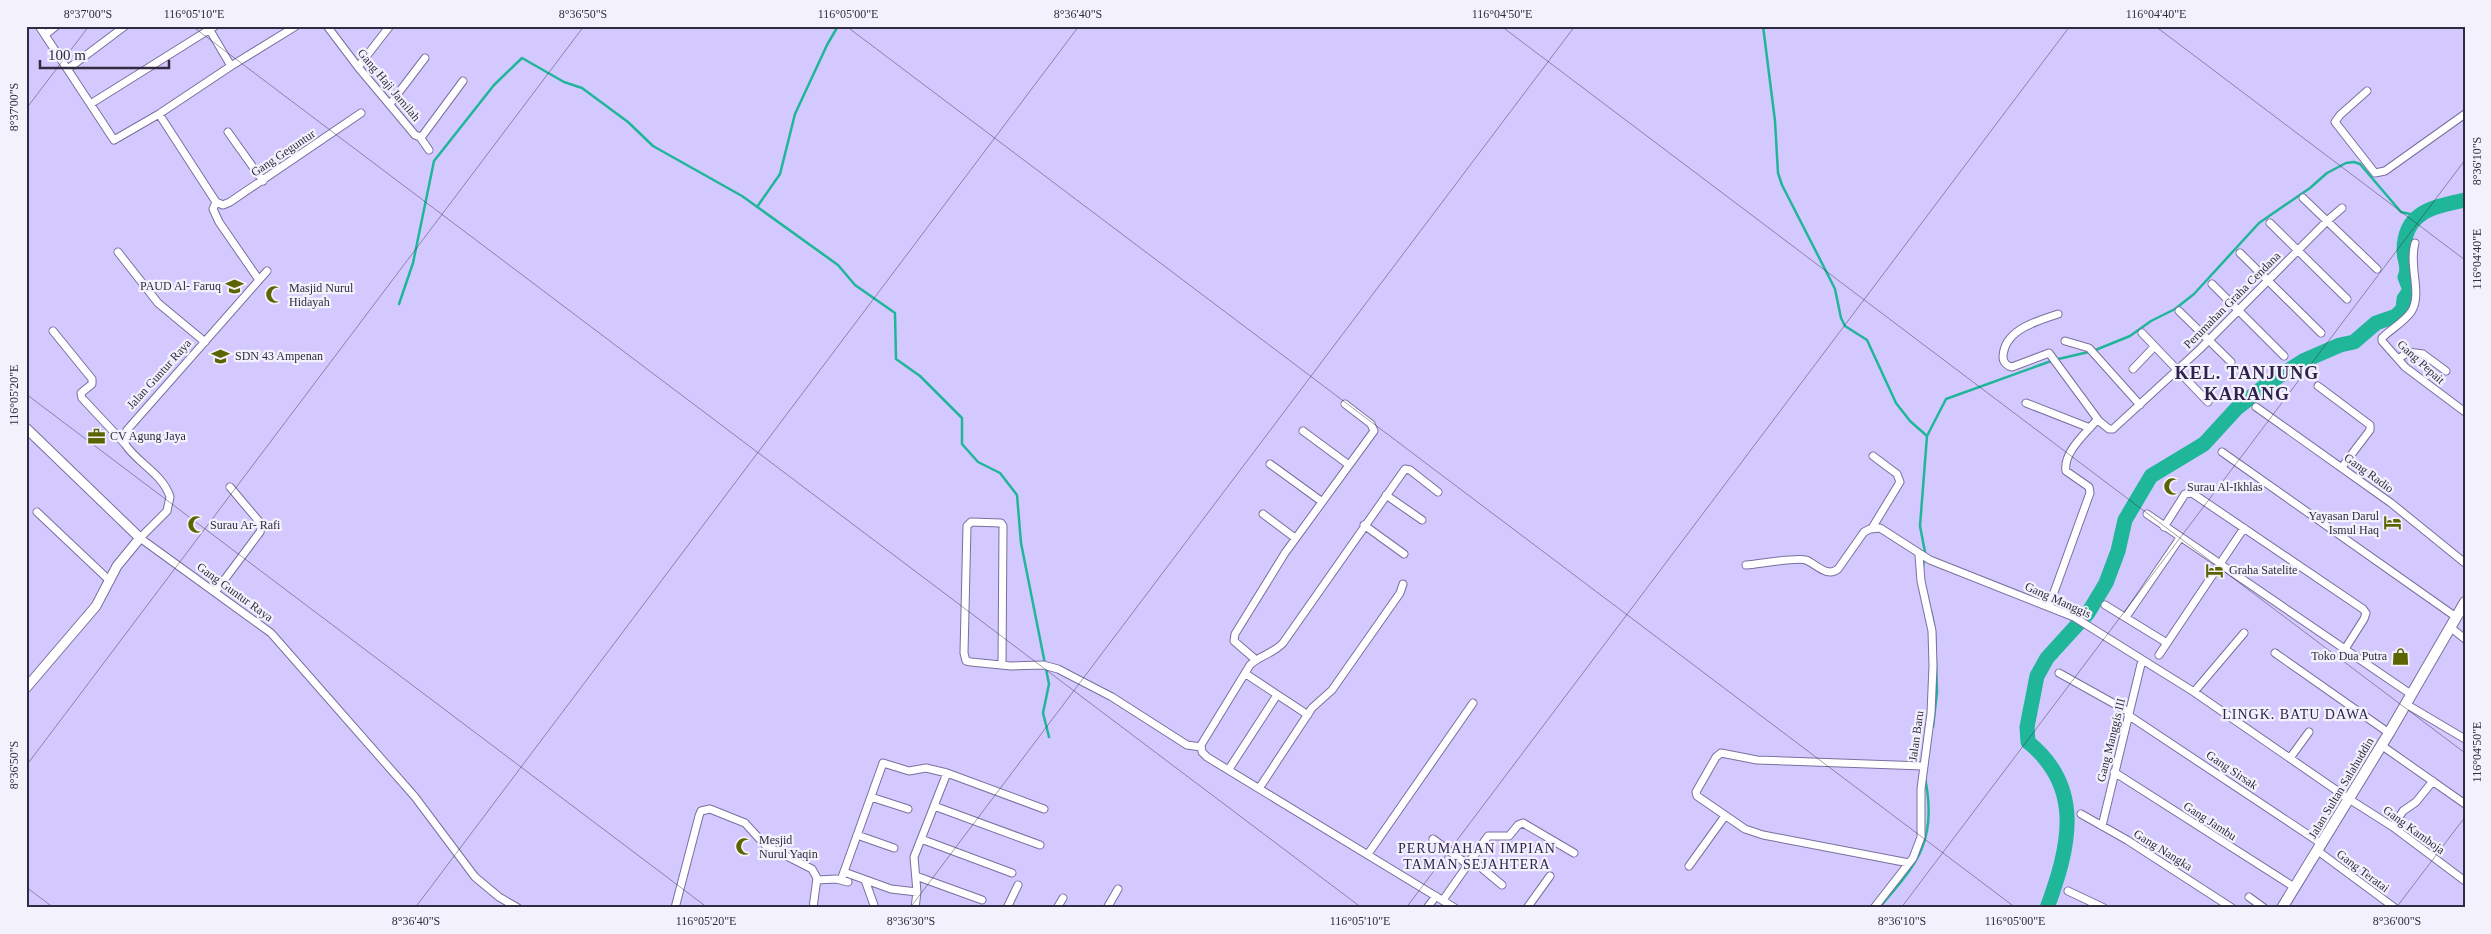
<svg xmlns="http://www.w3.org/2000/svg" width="2491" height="934" viewBox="0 0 2491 934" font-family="Georgia,serif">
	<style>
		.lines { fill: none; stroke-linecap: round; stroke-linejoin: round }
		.stream { stroke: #20b699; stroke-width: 2.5 }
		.river { stroke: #20b699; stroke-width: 15 }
		.minor-casing { stroke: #7a6f9f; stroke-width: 9 }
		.tertiary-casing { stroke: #7a6f9f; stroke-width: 11 }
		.secondary-casing { stroke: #7a6f9f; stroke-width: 12 }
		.minor { stroke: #fff; stroke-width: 7 }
		.tertiary { stroke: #fff; stroke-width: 9 }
		.secondary { stroke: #fff; stroke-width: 10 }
		.ticks { fill: none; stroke: #302b40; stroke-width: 1; stroke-opacity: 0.45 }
		.labels { text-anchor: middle; stroke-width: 4.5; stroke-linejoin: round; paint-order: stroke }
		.street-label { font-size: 12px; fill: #302b40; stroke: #f3f1fc }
		.poi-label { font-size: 12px; fill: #302b40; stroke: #f3f1fc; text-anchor: start }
		.neighbourhood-label { font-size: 14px; letter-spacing: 1px; fill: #2f234d; stroke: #f3f1fc }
		.district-label { font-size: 18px; font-weight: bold; letter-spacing: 1px; fill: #2f234d; stroke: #f3f1fc }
		.neatline { fill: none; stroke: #302b40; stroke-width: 2 }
		.ticks-label { font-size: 12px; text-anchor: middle; fill: #302b40 }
	</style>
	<rect width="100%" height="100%" fill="#d4c9fe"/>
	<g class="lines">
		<path class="stream" d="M1763,26L1775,121L1778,173L1782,185L1829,277L1835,289L1841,318L1845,326L1867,340L1896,403L1910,421L1927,436L1920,526L1925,552L1923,567
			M757,207L780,174L795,114L827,45L838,26
			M399,304L413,263L434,161L494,85L522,58L564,82L582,88L628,122L653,146L742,196L838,265L855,285L895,313L896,359L920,376L962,418V444L978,462L1000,473L1017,495L1021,543L1049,684L1043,713L1049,737
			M1927,436L1946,399L2054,360L2093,351L2130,336L2151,321L2175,309L2194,294L2259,223L2310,188L2327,173L2346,163L2354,162L2360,164L2401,212L2419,216
			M1931,611L1934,625
			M1933,727L1937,692L1935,633
			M1879,908C1917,864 1938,841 1925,778"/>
		<path class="river" d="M2047,908C2069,848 2085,788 2028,742L2027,727L2037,676L2047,658L2088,613L2106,583L2118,551L2125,520L2151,476L2204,444L2237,408L2270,382L2303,361L2340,345L2354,342L2376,323L2396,316L2403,309L2404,299L2410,290L2405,277C2410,267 2404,261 2404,251C2404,211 2434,207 2465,200"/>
		<defs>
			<path id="minor" d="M39,26L114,140L159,114L231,66
				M327,26L358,67L415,135L420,137L423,135L463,81
				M208,27L231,66L296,26
				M45,35L56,26
				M358,67L389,27
				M69,68L125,26
				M2367,91L2340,115L2335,122L2375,173L2385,171L2465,114
				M92,103L215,26
				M390,104L425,58
				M159,114L216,202
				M228,132L263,181
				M420,137L429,150
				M2303,198L2327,221L2342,208
				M216,202L223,205L230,202L361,113
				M216,202L213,209L219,222L259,280
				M2270,223L2347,299
				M2415,243C2408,266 2423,294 2411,312C2404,322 2391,329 2382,338V341L2405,367L2465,412
				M118,252L158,303L205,342
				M2240,253L2321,333
				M267,271L127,430L125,444C137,463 163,474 170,497L167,511L140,538L271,633L415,797L475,877L499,897L518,908
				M2212,284L2284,356
				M2179,311L2231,362
				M2058,314C2038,321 2004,329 2003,357C2003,362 2007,366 2012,367L2049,353L2099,421L2109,429H2113L2200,349L2327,221L2377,269
				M53,331L92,379V384L81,393L82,398L125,444
				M2142,333L2208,402
				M2065,341L2089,348L2140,405
				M2398,359L2408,352L2423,354L2446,371
				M2133,369L2154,347
				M2318,386L2370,425V430L2342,467
				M2026,403L2090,428
				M2256,407L2391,503L2465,563
				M1303,431L1349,465
				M2222,452L2456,617
				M1270,464L1321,501
				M1438,492L1410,470L1405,469L1283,643C1273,654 1260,655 1250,665L1201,745L1202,752L1207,757L1455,908
				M1386,495L1422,520
				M37,512L110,581
				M1263,514L1295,538
				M2147,514L2412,695
				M1364,525L1404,554
				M2164,527L2185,494L2192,493L2363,609L2366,613L2364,619L2345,649
				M1872,528L1900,482L1897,474L1873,456
				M1746,565C1759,564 1796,557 1806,560C1816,564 1827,578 1838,569L1864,532L1870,529L1880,528L1930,560L2074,617L2194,692L2349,799L2393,827L2465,881
				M216,591L260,532L262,525L230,487
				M2105,605L2167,643
				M2049,606L2090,493L2089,487L2066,471C2063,453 2084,435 2095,422L2099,421
				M2126,617L2180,538
				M2450,627L2465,639
				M2275,653L2389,733
				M2159,655L2244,528
				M1256,660L1234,641L1235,634L1285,553L1374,431L1371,424L1345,404
				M1002,665L1003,526L1001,523L971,522L967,526L964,653L966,661L971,662L1011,666L1043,665L1058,669L1112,697L1187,745L1201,747
				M2059,673L2129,712
				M1246,674L1308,715
				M2194,692L2244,633
				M2406,704L2465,739
				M2128,715L2322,844
				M2381,745L2465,804
				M2290,758L2309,732
				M1229,769L1277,695
				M2114,772L2294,887
				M1260,787L1312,708L1332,690L1400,593L1403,584
				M871,797L908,809
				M934,806L1040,845
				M2081,814L2127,840L2232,908
				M2102,826L2142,660
				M2393,827L2403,811L2416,802L2433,781
				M857,835L894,848
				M921,839L1012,873
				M1433,839L1467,864
				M2318,851L2395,908
				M1368,854L1473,703
				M1471,859L1502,885
				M1909,863L1763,835L1745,829L1697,796L1696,792L1716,757L1721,753L1757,760L1923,766
				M1689,866L1725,816
				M844,872L891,889L917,892
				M916,876L982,900
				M817,880L836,879L848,882
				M841,880L883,763L909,771L926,768L947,773L1044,809
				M865,880L875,908
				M2068,891L2104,908
				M2249,897L2264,908
				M1443,900L1488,836H1509L1518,825L1523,823L1574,853
				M675,908L699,816L701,811L710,809L745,823L765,845L812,869L817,878L813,908
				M915,908L917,892L914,857L947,773
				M1007,908L1018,885
				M1057,908L1063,898
				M1107,908L1118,889
				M1427,908L1436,896
				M1527,908L1550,876
				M1874,908L1913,858L1921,837V789L1931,713L1933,666L1932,631L1921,581L1919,555"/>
			<path id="tertiary" d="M26,428L140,538L117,566L96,606L26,688"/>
			<path id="secondary" d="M2282,908L2389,733L2465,602"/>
		</defs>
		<use href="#minor" class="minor-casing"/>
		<use href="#tertiary" class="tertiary-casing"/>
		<use href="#secondary" class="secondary-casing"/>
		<use href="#minor" class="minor"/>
		<use href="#tertiary" class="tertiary"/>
		<use href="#secondary" class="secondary"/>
	</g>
	<path class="ticks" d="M192,26L1362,908M846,26L2016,908M1501,26L2465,753M2155,26L2465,260M26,109L89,26M26,394L708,908M26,766L584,26M26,887L54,908M415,908L1079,26M910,908L1575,26M1406,908L2070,26M1901,908L2465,160M2396,908L2465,817"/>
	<defs>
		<symbol id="school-bare" viewBox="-9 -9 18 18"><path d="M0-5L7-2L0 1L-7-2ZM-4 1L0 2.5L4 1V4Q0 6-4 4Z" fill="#5c6401" stroke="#f3f1fc" stroke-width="2.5" paint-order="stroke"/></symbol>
		<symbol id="mosque-bare" viewBox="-9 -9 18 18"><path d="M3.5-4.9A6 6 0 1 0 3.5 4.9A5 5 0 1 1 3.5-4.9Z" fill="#5c6401" stroke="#f3f1fc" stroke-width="2.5" paint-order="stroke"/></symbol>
		<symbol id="office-bare" viewBox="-9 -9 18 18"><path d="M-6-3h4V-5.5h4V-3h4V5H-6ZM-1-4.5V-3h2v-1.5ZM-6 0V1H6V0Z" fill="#5c6401" stroke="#f3f1fc" stroke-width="2.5" paint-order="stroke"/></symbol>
		<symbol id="hotel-bare" viewBox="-9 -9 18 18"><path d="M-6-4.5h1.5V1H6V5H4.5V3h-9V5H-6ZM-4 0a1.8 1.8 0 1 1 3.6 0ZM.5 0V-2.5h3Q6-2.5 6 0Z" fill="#5c6401" stroke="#f3f1fc" stroke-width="2.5" paint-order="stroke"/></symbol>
		<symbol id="shop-bare" viewBox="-9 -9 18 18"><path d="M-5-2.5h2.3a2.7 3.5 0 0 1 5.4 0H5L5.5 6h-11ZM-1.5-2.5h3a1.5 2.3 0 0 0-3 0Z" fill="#5c6401" stroke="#f3f1fc" stroke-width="2.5" paint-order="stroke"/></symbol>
	</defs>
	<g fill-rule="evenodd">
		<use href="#school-bare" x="222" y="274" width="25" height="25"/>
		<use href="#mosque-bare" x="262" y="282" width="25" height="25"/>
		<use href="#school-bare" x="208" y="344" width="25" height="25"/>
		<use href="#office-bare" x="84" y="424" width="25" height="25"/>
		<use href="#mosque-bare" x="2160" y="474" width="25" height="25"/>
		<use href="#hotel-bare" x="2380" y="510" width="25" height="25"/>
		<use href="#mosque-bare" x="184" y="512" width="25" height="25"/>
		<use href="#hotel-bare" x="2202" y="558" width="25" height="25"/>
		<use href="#shop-bare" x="2388" y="644" width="25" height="25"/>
		<use href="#mosque-bare" x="732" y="834" width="25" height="25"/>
	</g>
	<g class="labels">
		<g class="street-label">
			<text transform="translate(389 85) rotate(50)" y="4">Gang Haji Jamilah</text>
			<text transform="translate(283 153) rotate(-34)" y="4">Gang Geguntur</text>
			<text transform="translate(2232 300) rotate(-45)" y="4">Perumahan Graha Cendana</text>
			<text transform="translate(2421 362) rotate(42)" y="4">Gang Pepait</text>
			<text transform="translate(159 374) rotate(-48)" y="4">Jalan Guntur Raya</text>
			<text transform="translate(2369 473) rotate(36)" y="4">Gang Radio</text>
			<text transform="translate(235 592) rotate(36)" y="4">Gang Guntur Raya</text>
			<text transform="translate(2058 600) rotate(24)" y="4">Gang Manggis</text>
			<text transform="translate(1916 736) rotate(-82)" y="4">Jalan Baru</text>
			<text transform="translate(2111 740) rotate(-76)" y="4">Gang Manggis III</text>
			<text transform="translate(2232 770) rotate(34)" y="4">Gang Sirsak</text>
			<text transform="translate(2341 788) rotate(-59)" y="4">Jalan Sultan Salahuddin</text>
			<text transform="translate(2210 821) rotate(33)" y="4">Gang Jambu</text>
			<text transform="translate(2414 830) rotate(36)" y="4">Gang Kamboja</text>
			<text transform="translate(2163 850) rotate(32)" y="4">Gang Nangka</text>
			<text transform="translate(2363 871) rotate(37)" y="4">Gang Teratai</text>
		</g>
		<g class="poi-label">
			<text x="221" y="290" text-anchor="end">PAUD Al- Faruq</text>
			<text x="289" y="292">Masjid Nurul<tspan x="289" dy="14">Hidayah</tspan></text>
			<text x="235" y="360">SDN 43 Ampenan</text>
			<text x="110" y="440">CV Agung Jaya</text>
			<text x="2187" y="491">Surau Al-Ikhlas</text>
			<text x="2379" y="520" text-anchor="end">Yayasan Darul<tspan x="2379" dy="14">Ismul Haq</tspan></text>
			<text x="210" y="529">Surau Ar- Rafi</text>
			<text x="2229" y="574">Graha Satelite</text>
			<text x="2387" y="660" text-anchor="end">Toko Dua Putra</text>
			<text x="759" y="844">Mesjid<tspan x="759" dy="14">Nurul Yaqin</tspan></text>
		</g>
		<g class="neighbourhood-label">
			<text x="2296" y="719">LINGK. BATU DAWA</text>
			<text x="1477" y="853">PERUMAHAN IMPIAN<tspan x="1477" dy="16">TAMAN SEJAHTERA</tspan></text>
		</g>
		<g class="district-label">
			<text x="2247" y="379">KEL. TANJUNG<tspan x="2247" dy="21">KARANG</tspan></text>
		</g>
	</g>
	<rect width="2491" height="934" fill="none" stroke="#f3f1fc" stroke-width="55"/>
	<path d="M40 60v8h129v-8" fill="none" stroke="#302b40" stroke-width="2.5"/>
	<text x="48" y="60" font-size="15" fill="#302b40" stroke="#f3f1fc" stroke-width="4" paint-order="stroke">100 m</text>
	<rect x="28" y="28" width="2436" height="878" class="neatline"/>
	<g class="ticks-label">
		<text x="88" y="18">8°37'00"S</text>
		<text x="194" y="18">116°05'10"E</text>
		<text x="583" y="18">8°36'50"S</text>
		<text x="848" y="18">116°05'00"E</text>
		<text x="1078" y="18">8°36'40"S</text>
		<text x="1502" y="18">116°04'50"E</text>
		<text x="2156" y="18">116°04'40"E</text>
		<text transform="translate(14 107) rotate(-90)" y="4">8°37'00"S</text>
		<text transform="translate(2477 161) rotate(-90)" y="4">8°36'10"S</text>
		<text transform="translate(2477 259) rotate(-90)" y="4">116°04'40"E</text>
		<text transform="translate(14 395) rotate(-90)" y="4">116°05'20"E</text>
		<text transform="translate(2477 752) rotate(-90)" y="4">116°04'50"E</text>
		<text transform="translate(14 765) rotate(-90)" y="4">8°36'50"S</text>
		<text x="416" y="925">8°36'40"S</text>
		<text x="706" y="925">116°05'20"E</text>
		<text x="911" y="925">8°36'30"S</text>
		<text x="1360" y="925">116°05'10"E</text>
		<text x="1902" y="925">8°36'10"S</text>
		<text x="2015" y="925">116°05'00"E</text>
		<text x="2397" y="925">8°36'00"S</text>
	</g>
</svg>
